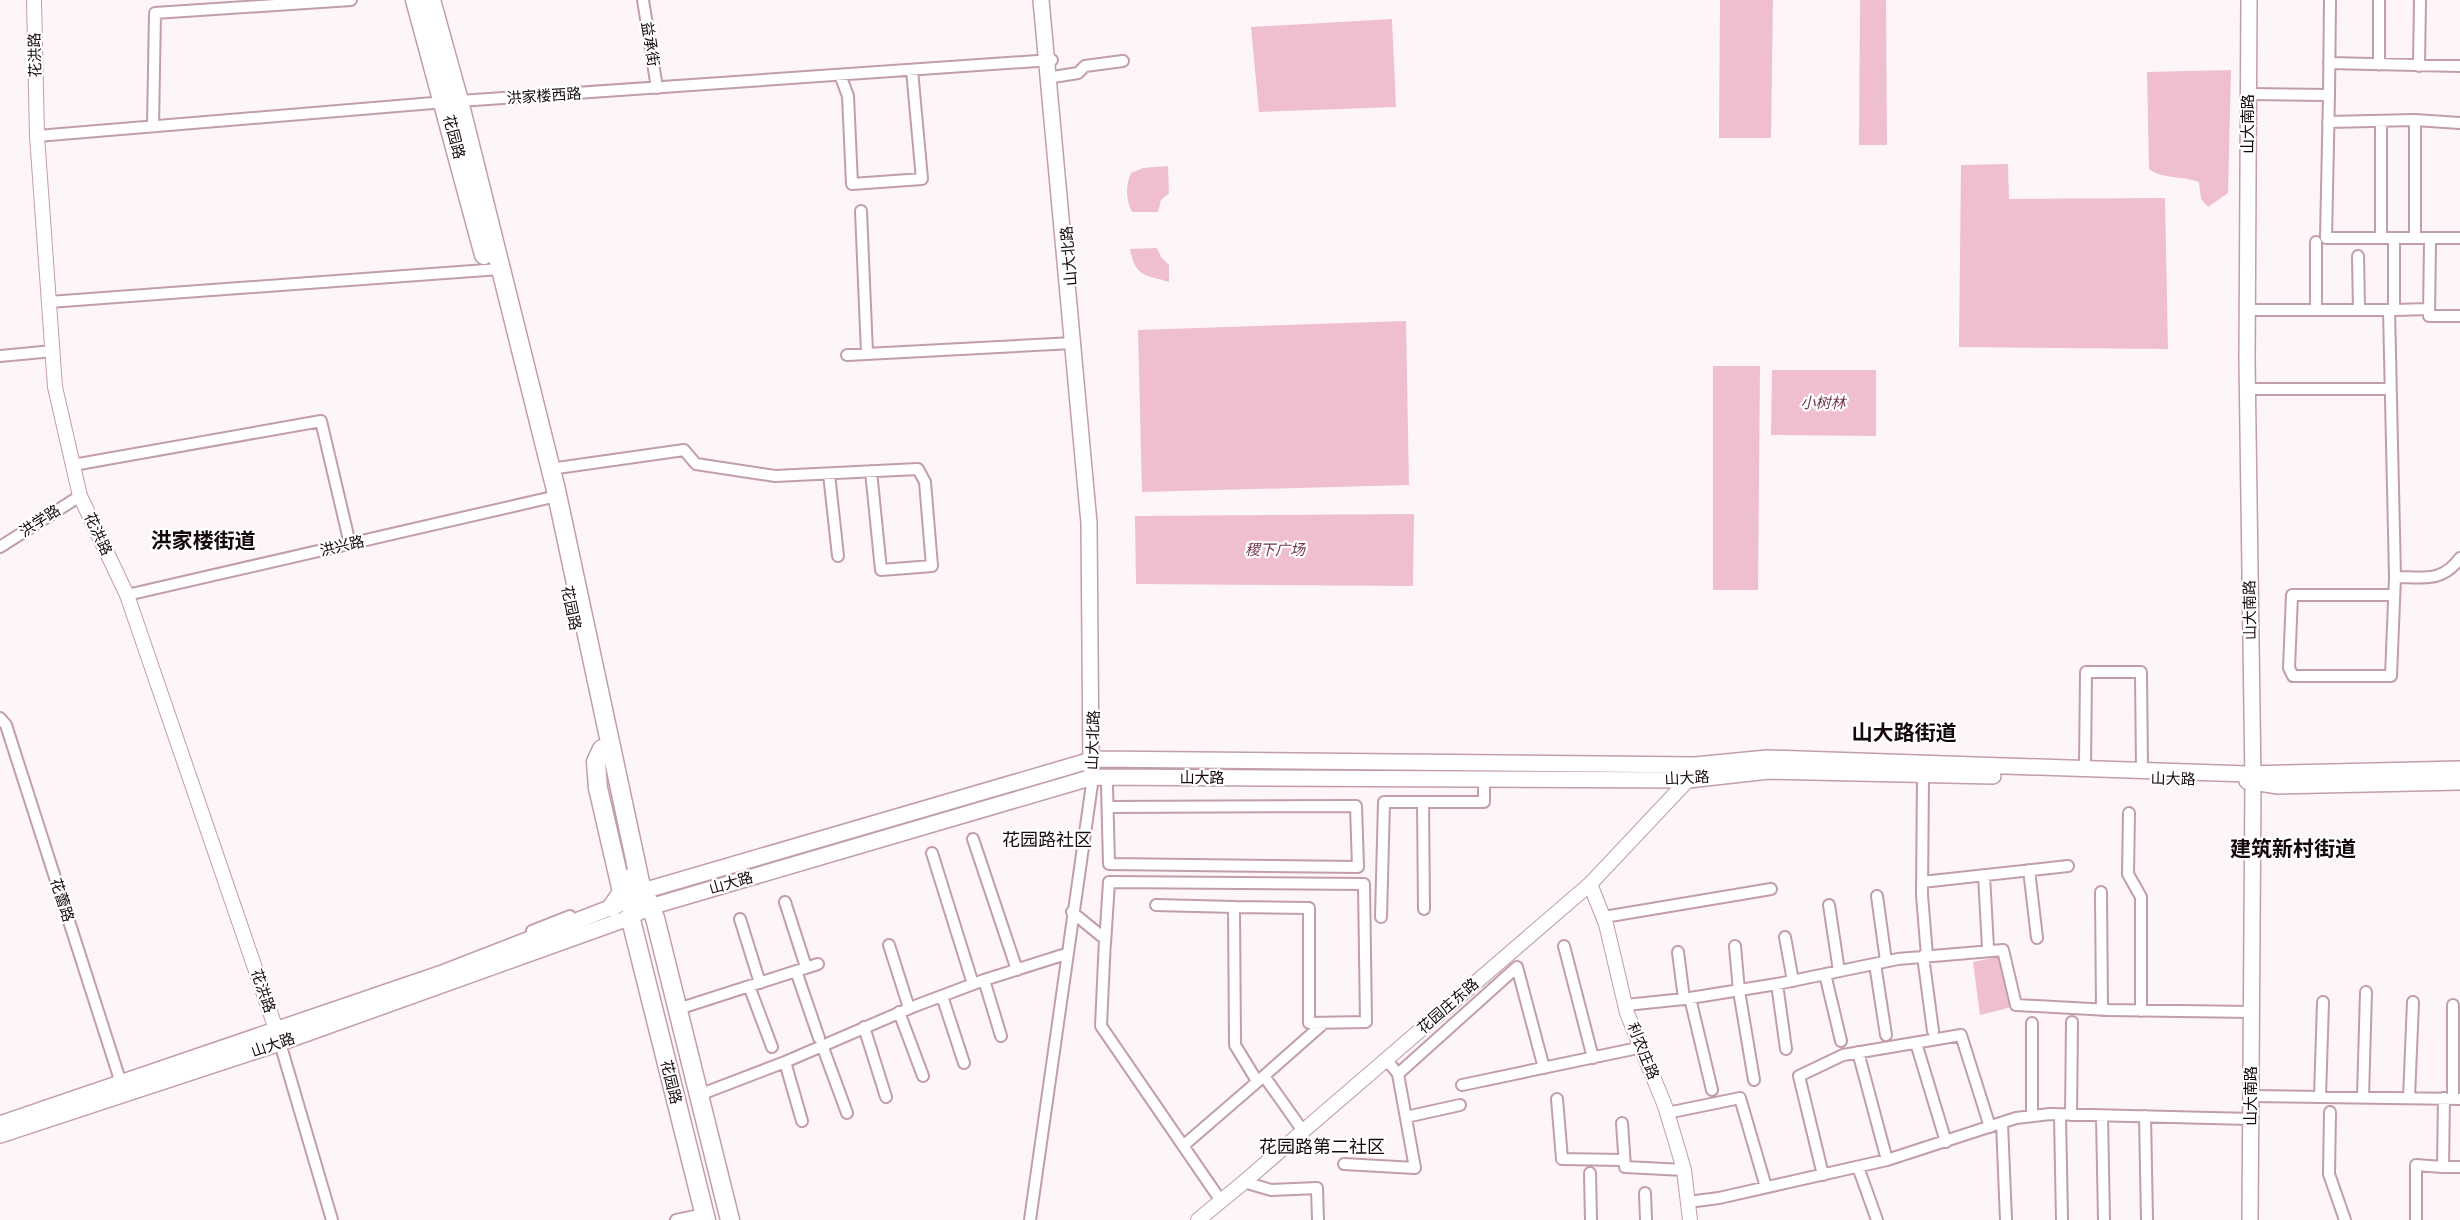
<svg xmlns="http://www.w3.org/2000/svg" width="2460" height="1220" viewBox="0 0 2460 1220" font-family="'Noto Serif','Noto Sans SC',serif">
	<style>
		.green { fill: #efbfcf }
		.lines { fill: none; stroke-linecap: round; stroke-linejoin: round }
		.minor-casing { stroke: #c29daa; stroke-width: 14 }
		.tertiary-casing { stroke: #c29daa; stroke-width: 16 }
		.secondary-casing { stroke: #c29daa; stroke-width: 18 }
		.primary-casing { stroke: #c29daa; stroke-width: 21 }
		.minor { stroke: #fff; stroke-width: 10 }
		.tertiary { stroke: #fff; stroke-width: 14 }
		.secondary { stroke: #fff; stroke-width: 15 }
		.primary { stroke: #fff; stroke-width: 18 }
		.labels { text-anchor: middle; stroke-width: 4.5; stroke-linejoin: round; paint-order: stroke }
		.street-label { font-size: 15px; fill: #16090e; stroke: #fff }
		.park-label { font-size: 15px; font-style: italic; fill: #743750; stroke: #fff }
		.quarter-label { font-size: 18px; fill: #16090e; stroke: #fff }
		.district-label { font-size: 21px; font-weight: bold; fill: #16090e; stroke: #fff }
	</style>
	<rect width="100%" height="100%" fill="#fef5f8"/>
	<path class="green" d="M1720,0H1773L1771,138H1719Z
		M1860,0H1886L1887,145H1859Z
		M1392,19L1396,107L1259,112L1251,27Z
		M2231,70L2228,193L2208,207L2201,199L2199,182C2184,176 2162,179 2149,169L2147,72Z
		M2008,164L2009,199L2165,198L2168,349L1959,347L1961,165Z
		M1168,166L1169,193L1161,200L1158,212H1132C1126,199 1125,187 1131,173L1143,168Z
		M1157,248L1161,257L1169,265V282C1144,274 1136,278 1130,249Z
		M1406,321L1409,485L1142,492L1138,330Z
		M1713,366H1760L1758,590H1713Z
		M1772,370H1876V436L1771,435Z
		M1414,514L1413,586L1136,584L1135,516Z
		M2002,956L2012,1007L1980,1015L1973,962Z"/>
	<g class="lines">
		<defs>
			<path id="minor" d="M643,0L657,88
				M2329,63L2460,66
				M2379,65V0
				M2419,66L2420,0
				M840,75L848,96L852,184L922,179L912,70
				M1053,77L1078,73L1085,66L1123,61
				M2248,94L2329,95L2330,0
				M2329,95L2326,238H2460
				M2381,121V238
				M2328,122L2415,120L2460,123
				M153,126L155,13L351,0
				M37,136L445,102L1052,60
				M861,211L867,353
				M2415,238V120
				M2316,242V310H2394
				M2430,243L2429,316H2460
				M2394,244V310L2429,309
				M2358,256L2359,310
				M49,302L500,269
				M2247,310H2316
				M2389,310L2395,577C2423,577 2442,583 2460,558
				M847,355L1073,343
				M0,356L53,351
				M2248,389H2390
				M73,465L321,421L350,544
				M550,469L684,450L696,464L775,476L918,469L925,482L932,566L881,570L871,471
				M829,474L838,556
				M0,547L80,496
				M127,595L557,496
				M2394,595H2292L2289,668L2293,676H2391L2395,577
				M0,718L6,725L121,1083
				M2085,769L2086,672H2141L2142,770
				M1923,774L1922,895L1927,956
				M1107,786L1109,864L1358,867L1356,806L1108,807
				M1423,802L1424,909
				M2129,813L2128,874L2141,897V1011
				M973,839L1017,970
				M932,853L973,984
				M2029,870L2037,938
				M1984,875L1988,948
				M1922,882L2068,866
				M2101,892L2102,1010
				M1877,896L1886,961
				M785,902L806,967
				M1156,905L1234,907
				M1829,905L1839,971
				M1072,912L1105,939L1101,1026L1221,1201
				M1381,917L1384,802H1484V779
				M1604,917L1771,889
				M740,919L760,983
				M532,931L570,916
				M1785,937L1793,981
				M1105,944L1109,882L1364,884L1366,1022L1309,1023V908L1234,907L1235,1045L1257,1081
				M889,945L909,1008
				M1564,946L1593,1058
				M1735,946L1739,991L1754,1080
				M1678,952L1684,999
				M1923,956L1933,1031
				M1875,964L1886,1035
				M796,971L819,1038
				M1825,974L1841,1041
				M984,980L1001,1036
				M1777,984L1786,1049
				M749,986L772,1047
				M942,996L964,1063
				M1690,998L1712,1090
				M1626,1005L1684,999L1777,984L1898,959L2003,950L2016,1005L2109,1010L2251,1012
				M678,1009L818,964
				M899,1012L923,1076
				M2032,1023V1116
				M864,1027L886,1097
				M280,1043L332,1220
				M1916,1043L1946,1142
				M822,1045L847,1113
				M1858,1052L1887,1160
				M785,1062L802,1121
				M1398,1074L1517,967L1544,1068
				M1264,1076L1324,1023
				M1462,1085L1638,1048
				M699,1095L785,1062L915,1006L984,980L1066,954
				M2251,1096L2460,1099
				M2320,1097L2323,1002
				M2363,1097L2366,992
				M2409,1098L2413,1002
				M2444,1098L2443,1167H2460
				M1557,1099L1562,1159L1624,1160
				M2453,1099V1005
				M2330,1112L2329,1174L2345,1220
				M1667,1113L1740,1098L1766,1187
				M2060,1115L2062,1220
				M2071,1115L2072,1022
				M2102,1116L2104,1220
				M2145,1116L2147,1220
				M1406,1117L1460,1105
				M1622,1123L1625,1167L1684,1170
				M2002,1123L2006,1220
				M1183,1146L1264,1076L1303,1131
				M1344,1164L1415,1168L1398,1074L1386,1059
				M1858,1167L1877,1220
				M1590,1173L1591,1220
				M1823,1175L1799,1076L1843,1055L1961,1035L1990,1127
				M1244,1182L1271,1190L1317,1188L1318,1220
				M1645,1193L1646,1220
				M1688,1202L1719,1198L1887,1160L2016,1118L2050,1114L2251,1119
				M676,1220L704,1214
				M1030,1220L1093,777
				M2416,1220V1165L2443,1167"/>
			<path id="tertiary" d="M34,0L37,136L55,387L80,496L127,595L279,1038
				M1590,884L1606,924L1627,1013L1665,1106L1675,1139L1684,1170L1690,1220
				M1198,1220L1244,1182L1590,884L1688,780"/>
			<path id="secondary" d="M1041,0L1089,523L1091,768
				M2249,0L2247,360L2253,781L2250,1220
				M2247,781L2278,786L2460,782
				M0,1124L445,972L620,904L643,891L1095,759L1695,765L1767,758L2248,774L2460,769
				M0,1135L280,1043L623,920L650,907L1093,777L1688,780L1769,771L1993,776"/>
			<path id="primary" d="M415,0L484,255
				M431,0L459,101L556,490L640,882L655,918L730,1220
				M602,749L596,762L598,788L622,892L612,907
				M630,878L634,896L631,920L706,1220"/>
		</defs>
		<use href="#minor" class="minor-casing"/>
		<use href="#tertiary" class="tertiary-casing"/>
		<use href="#secondary" class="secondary-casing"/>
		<use href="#primary" class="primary-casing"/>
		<use href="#minor" class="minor"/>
		<use href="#tertiary" class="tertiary"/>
		<use href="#secondary" class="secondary"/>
		<use href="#primary" class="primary"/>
	</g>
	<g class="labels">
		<g class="street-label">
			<text transform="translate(650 44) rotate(81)" y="5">益承街</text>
			<text transform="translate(35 55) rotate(-91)" y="5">花洪路</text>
			<text transform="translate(544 96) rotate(-4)" y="5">洪家楼西路</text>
			<text transform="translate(2248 124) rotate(-90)" y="5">山大南路</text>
			<text transform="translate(454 137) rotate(75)" y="5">花园路</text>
			<text transform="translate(1069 256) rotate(-95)" y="5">山大北路</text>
			<text transform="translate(40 521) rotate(-33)" y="5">洪学路</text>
			<text transform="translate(98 534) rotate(65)" y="5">花洪路</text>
			<text transform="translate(342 546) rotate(-13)" y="5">洪兴路</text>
			<text transform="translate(571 608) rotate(78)" y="5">花园路</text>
			<text transform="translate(2250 610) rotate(-91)" y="5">山大南路</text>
			<text transform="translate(1093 740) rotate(-88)" y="5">山大北路</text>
			<text x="1202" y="783">山大路</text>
			<text transform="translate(1687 778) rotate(-3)" y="5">山大路</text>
			<text transform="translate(2173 779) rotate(1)" y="5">山大路</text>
			<text transform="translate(731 883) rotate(-16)" y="5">山大路</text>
			<text transform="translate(62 900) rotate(72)" y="5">花蕾路</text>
			<text transform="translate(263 991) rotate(71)" y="5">花洪路</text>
			<text transform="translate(1448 1006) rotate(-41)" y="5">花园庄东路</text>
			<text transform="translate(273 1045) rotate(-19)" y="5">山大路</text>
			<text transform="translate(1643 1051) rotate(68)" y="5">利农庄路</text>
			<text transform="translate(671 1082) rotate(76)" y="5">花园路</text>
			<text transform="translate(2251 1096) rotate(-90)" y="5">山大南路</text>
		</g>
		<g class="park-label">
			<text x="1823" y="408">小树林</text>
			<text x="1275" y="555">稷下广场</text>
		</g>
		<g class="quarter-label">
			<text x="1047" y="846">花园路社区</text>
			<text x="1322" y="1153">花园路第二社区</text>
		</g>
		<g class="district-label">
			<text x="203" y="548">洪家楼街道</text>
			<text x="1904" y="740">山大路街道</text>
			<text x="2293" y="856">建筑新村街道</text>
		</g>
	</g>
</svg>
